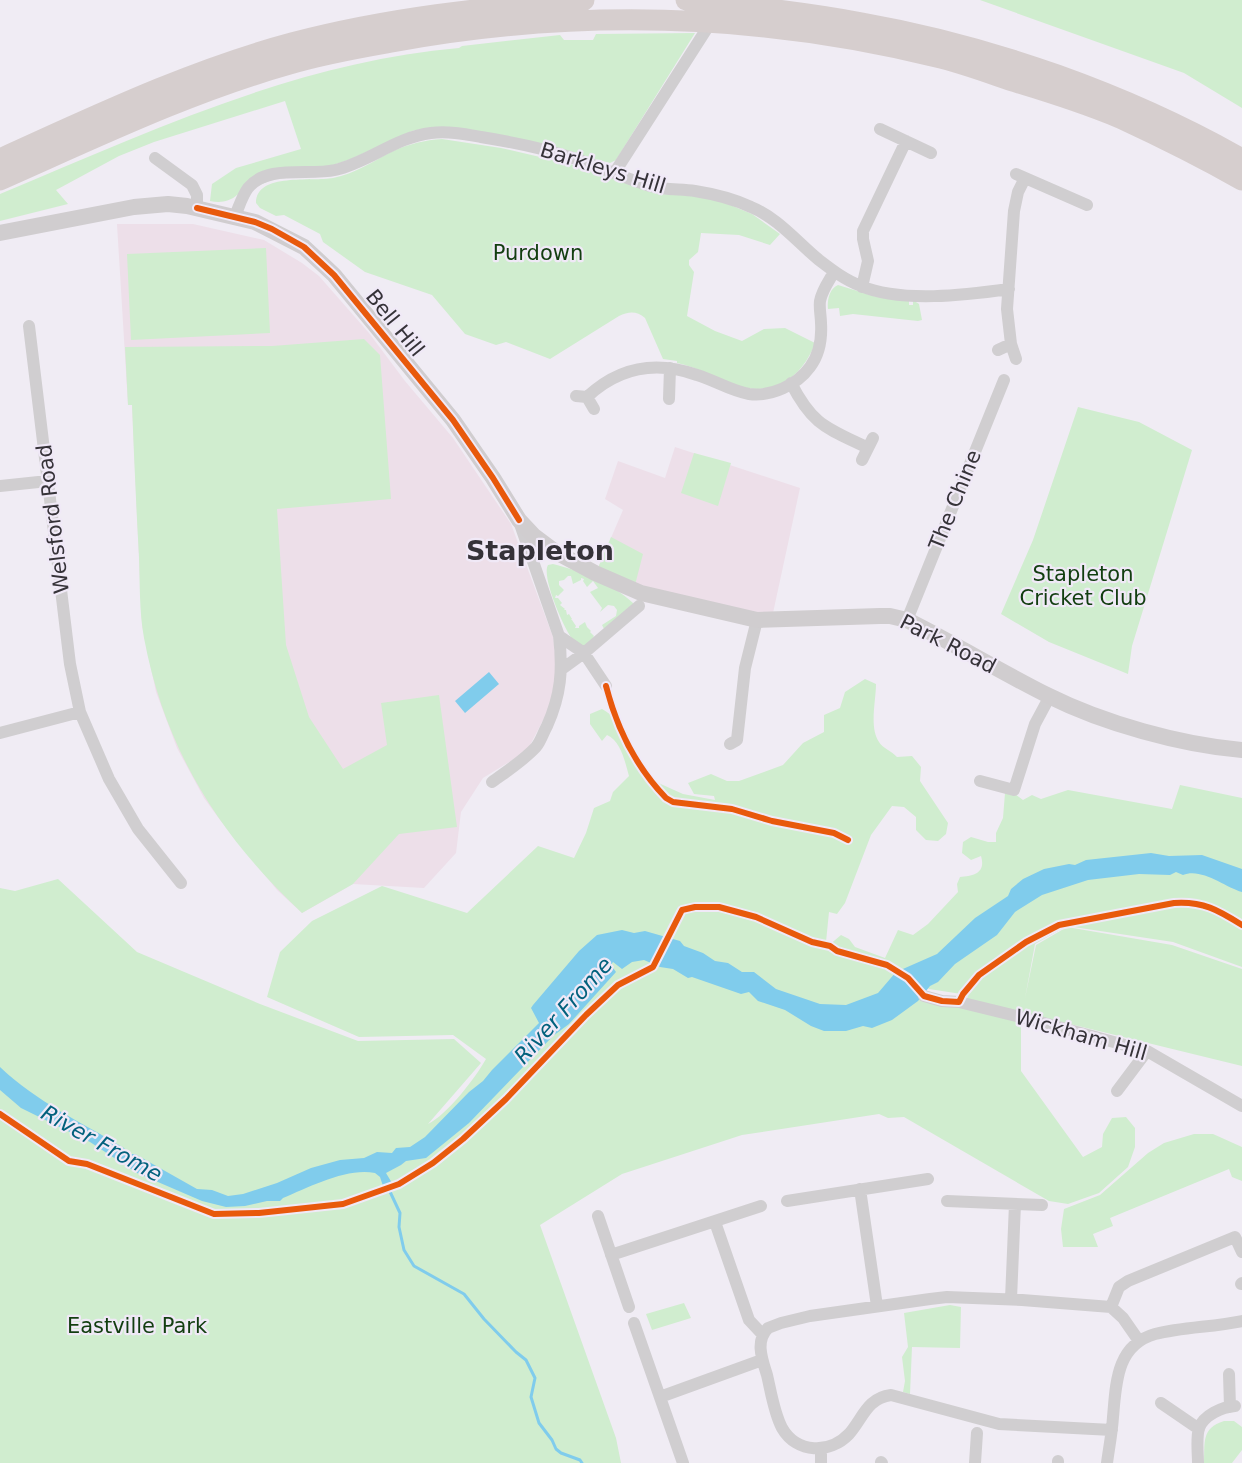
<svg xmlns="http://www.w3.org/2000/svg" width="1242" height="1463" viewBox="0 0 1242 1463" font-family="'DejaVu Sans',sans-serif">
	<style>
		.education { fill: #eddfe9 }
		.green { fill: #d0edcf; fill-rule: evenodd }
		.water { fill: #80ccec }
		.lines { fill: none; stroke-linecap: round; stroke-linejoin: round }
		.stream { stroke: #80ccec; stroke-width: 3 }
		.minor { stroke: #d0ced0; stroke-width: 12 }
		.secondary { stroke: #d0cdcf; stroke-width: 16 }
		.motorway { stroke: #d6cece; stroke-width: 21 }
		.cycleway-casing { stroke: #f0e9f7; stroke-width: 10 }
		.cycleway { stroke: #e8590c; stroke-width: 6 }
		.labels { text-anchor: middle; stroke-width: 4.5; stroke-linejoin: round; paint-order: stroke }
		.street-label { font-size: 21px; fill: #353238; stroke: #f0e9f7 }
		.park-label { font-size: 21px; fill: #123e10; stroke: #f0e9f7 }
		.water-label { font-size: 22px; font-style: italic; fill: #02617d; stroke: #f0e9f7 }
		.district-label { font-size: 27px; font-weight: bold; fill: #353238; stroke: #f0e9f7 }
	</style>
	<rect width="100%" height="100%" fill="#f0ecf4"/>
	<path class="education" d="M117,224H193L264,240L302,263L319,276L369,333L405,381L453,438L511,524L553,637L558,676L553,701L527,751L483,778L461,812L456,853L424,888L353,884L302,913L277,890L220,820L204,798L177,748L156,692L142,625L132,405H128Z
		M675,447L800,488L773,613L761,616L656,595L598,568L623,510L605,499L618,461L665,478Z"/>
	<path class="green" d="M980,0H1242V108L1184,73Z
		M695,33L616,160L610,163L580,155L427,128L412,131L351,159L330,166L301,167L237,195C229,202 220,203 210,201L212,184L236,168L301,149L285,101L154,142L119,156L56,190L68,204L0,221V194C148,132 297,62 459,48L462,46L560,35L564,40H593L596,34Z
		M442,139L501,148L570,164L659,194L691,195L723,202L752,214L780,234L770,245L739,235L701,233L698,252L689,260V265L694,272L687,316L715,331L742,341L764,329L785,328L815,343C803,376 775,397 739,386C717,380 699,367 677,363V361L663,359L645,318C637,311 629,311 619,316L550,359L506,342L496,345L465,334L432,295L365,272L323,242L320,234L284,215L276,216L260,208L256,203C256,172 313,182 333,178C355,174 373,161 393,151C409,144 425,140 442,139Z
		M266,248L270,333L131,340L127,254Z
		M838,285L877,297L909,300V305H913V300L919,304L922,320L918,321L853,314L840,316L839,308L828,309C827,301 829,289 838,285Z
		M364,339L380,355L391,499L277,509L286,645L309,717L343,769L387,745L381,703L439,695L457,827L399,834L353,884L302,913C219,835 165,750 144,638C139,611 140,582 139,556C136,505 134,455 132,405H128L125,347L272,346Z
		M1078,407L1139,422L1192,450L1132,646L1128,674L1049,642L1001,614L1033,540Z
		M694,453L731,463L718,506L681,493Z
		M611,537L643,554L635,585L598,568Z
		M553,564C578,570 615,585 633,603V606L604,629L602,625L616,616L617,610L614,606L608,605L600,612L602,608L590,592L598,588L593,581L587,587L583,581L584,579L581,578V580L573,584L571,576H568L564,580L559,581V585L564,590L558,596L556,595L555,598H558L562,603L560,605L565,609L564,610H566L567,615L569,614L572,619L571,620H572L576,626L575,628H579V626L585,622L587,627L591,631L590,632L594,636L585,649C581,646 576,644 573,640C564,629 541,576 548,565Z
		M865,679L876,684C876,701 869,727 879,742C882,748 892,751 897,757L912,756L921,767L920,781L948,823L946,834L938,841L926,840L916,830V817L904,807L892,806L871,835L845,903L837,914L829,912L826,942L828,946L841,935L849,939L855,947L885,958L898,930L913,935L928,924L958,892L957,884L960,877C974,876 986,873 981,856L971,860L962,853L963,842L971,837L988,842H996V833L1003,818L1005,793L1015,794L1023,800L1032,795L1041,799L1068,790L1172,809L1180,785L1242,798V967L1173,942L1067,926L1035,944L1025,998L1036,945L1067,927L1172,945L1242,969V1066L1021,1012V1071L1083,1157L1102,1147L1103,1134L1112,1118L1126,1117L1135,1128V1147L1128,1167L1099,1193L1068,1204L1049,1201L904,1117L888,1118L879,1114L742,1135L622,1174L540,1225L616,1438L621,1463H0V888L15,891L58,879L137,952L260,1004L358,1041L454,1039L481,1063L428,1124C447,1115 476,1077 486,1059L453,1035L359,1037L267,997L280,952L312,921L382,886L467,913L538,846L574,858L586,833L594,808L610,801L613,792L629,776C625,762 621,741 607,735L602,741L590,724V714L602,709C619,719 634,733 632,755L644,765L654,781L683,794L715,800L714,796L694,794L688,783L711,774L727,781H739L783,765L803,743L824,732V715L840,708L845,692ZM926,987L929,989L968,995L965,1008L918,998Z
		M1194,1134H1213L1242,1147V1181L1232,1177L1229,1169L1110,1218L1113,1226L1093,1234L1098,1247H1063L1061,1229L1064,1209L1100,1195L1148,1153L1164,1143Z
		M684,1303L691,1318L652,1330L646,1314Z
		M950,1305L961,1307L960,1348L912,1347L910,1394L903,1392L905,1381L902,1357L908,1347L904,1313Z
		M1224,1421H1234L1242,1427V1450L1232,1463H1204C1205,1443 1201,1428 1224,1421Z"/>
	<path class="water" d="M489,672L499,684L465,713L455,701Z
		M1151,853L1169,856L1202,855L1242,869V892C1225,887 1201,867 1183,875L1176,872L1170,875L1139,874L1088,880L1042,895L1015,912L997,935L955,964L938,982L930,986L918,1001L892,1020L872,1028L863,1026L846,1031H824L811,1026L785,1010L758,1001L749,992L741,994L692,977L688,978L673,969L660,967L644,960L632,962L622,969L613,962L611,965L616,972L569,1024L553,1036L469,1123L426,1158L406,1161L401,1165L386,1173L392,1183L383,1186L380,1177L375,1173C348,1167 309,1187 283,1198L280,1201H267L245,1206L226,1207L202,1201L137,1173L90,1142L21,1108L0,1090V1067C37,1102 81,1122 124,1148L128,1154H135L197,1189L212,1190L228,1196L243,1194L277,1183L311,1168L340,1160L364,1158L377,1152L392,1153L396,1148L410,1147L425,1137L469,1092L483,1081L492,1070L539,1023L531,1008L533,1005L579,951L597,935L622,930L634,933L645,931L680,941L684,946L703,953L715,961L728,963L742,972H754L776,989L820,1004L846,1005L878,993L896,972L937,954L975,918L1008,896L1011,889L1023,879L1044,869L1069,864L1075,865L1086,860Z"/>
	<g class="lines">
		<path class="stream" d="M385,1181L400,1213L399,1227L404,1250L414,1266L464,1294L484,1319L516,1352L526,1360L535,1378L531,1397L539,1423L552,1440L556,1449L561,1453L580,1460L582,1463"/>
		<path class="minor" d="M880,129L931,153
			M155,158L192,185L197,195V208
			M615,172L713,19
			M1016,174L1087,205
			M235,216C239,207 242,196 248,188C267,164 309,176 335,170C369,162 396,137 431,133C448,131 464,134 481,137C512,142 543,148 573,158C599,166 624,178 650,186C665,190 680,189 695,191C714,194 734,199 751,207C778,218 797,242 819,260C832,270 845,280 861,286C901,303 966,295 1009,289
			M862,287L868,261L863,239V231L906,141
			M29,326L70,664L80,712L109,779L138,829L181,883
			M998,350L1011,344
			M1016,359L1011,344L1007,309L1014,211L1018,192L1025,178
			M791,383C813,426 827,428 868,448
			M576,396L587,397L594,409
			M587,397C619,367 655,360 697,375C714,380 731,391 749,394C771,397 797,385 810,367C819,355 822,339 821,323C821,316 819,308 820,301C822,290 829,281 834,272
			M669,399L670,368
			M862,460L873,438
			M0,486L48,481
			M520,524L559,636L584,653L639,606
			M907,620L1004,380
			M562,669L584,653L606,686
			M0,733L80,712
			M730,744L737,740L745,668L757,620
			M980,781L1014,790L1035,724L1050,696
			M492,782C507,771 523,761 536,747C541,741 543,733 547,726C561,695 563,670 559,636
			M924,996L942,1001L959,1002L1025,1018L1147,1051L1242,1106
			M1117,1091L1147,1051
			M860,1189L877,1306
			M787,1201L928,1179
			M947,1201L1042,1205
			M598,1216L629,1307
			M715,1222L749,1320L763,1335
			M611,1255L761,1206
			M1241,1284L1242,1283
			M1011,1299L1015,1204
			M1111,1307L1119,1287L1128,1281L1235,1237L1242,1252
			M634,1323L683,1463
			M1229,1374L1230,1407
			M660,1397L762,1360
			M1161,1403L1199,1429
			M1112,1430L999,1424L891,1395C867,1398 863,1418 849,1434C830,1454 797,1454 782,1428C774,1413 771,1392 767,1375C762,1359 755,1341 768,1328L781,1323L810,1316L930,1299L947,1297L1022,1300L1111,1307L1123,1318L1139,1341
			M821,1449V1463
			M881,1462L882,1463
			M975,1463L977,1433
			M1058,1463V1461
			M1107,1463C1109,1448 1112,1433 1113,1417C1116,1384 1116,1345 1155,1334C1183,1327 1214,1327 1242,1321
			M1198,1463C1198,1453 1196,1438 1199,1428C1204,1415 1222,1407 1235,1406"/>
		<path class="secondary" d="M0,233L134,207L168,204L187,206L255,222L304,247L334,275L453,420L493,478L519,520L534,536L554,551L595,573L641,593L757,620L880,616H890L907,620C955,644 1001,672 1049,696C1103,723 1181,745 1242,750"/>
		<path class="motorway" d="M686,0C745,6 804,12 862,23C992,46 1127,94 1242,159
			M0,159C95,116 191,70 292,43C387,18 486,7 584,0
			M0,180C95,138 190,92 290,64C323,54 358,48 392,42C576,8 759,13 941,58C964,64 987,72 1009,80C1046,91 1084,103 1120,118C1161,137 1203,158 1242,180"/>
		<defs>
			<path id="cycleway" d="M197,208L255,222L272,229L304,247L334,275L453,420L493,478L519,520
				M606,686C617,729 635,766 666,798L673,802L732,809L772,821L834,833L848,840
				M0,1114L69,1161L87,1164L214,1214L259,1213L343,1204L399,1184L433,1163L463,1139L506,1099L586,1015L618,985L653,967L682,910L695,907H719L756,917L812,942L830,946L837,951L887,965L908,978L924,996L942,1001L959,1002L963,994L979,975L1026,942L1059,925L1174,903C1203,901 1218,910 1242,925"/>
		</defs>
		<use href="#cycleway" class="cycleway-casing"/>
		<use href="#cycleway" class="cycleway"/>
	</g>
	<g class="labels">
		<g class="street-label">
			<text transform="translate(603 168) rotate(17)" y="7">Barkleys Hill</text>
			<text transform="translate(395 323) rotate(51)" y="7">Bell Hill</text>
			<text transform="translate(955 500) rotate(-68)" y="7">The Chine</text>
			<text transform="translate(53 519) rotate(-97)" y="7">Welsford Road</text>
			<text transform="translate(948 644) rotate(27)" y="7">Park Road</text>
			<text transform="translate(1081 1035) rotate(16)" y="7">Wickham Hill</text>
		</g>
		<g class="park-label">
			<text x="538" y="260">Purdown</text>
			<text x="1083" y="581">Stapleton<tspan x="1083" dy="24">Cricket Club</tspan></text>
			<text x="137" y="1333">Eastville Park</text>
		</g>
		<g class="water-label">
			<text transform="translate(563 1010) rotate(-48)" y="8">River Frome</text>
			<text transform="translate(102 1143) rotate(29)" y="8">River Frome</text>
		</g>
		<g class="district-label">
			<text x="540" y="560">Stapleton</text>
		</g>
	</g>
</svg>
